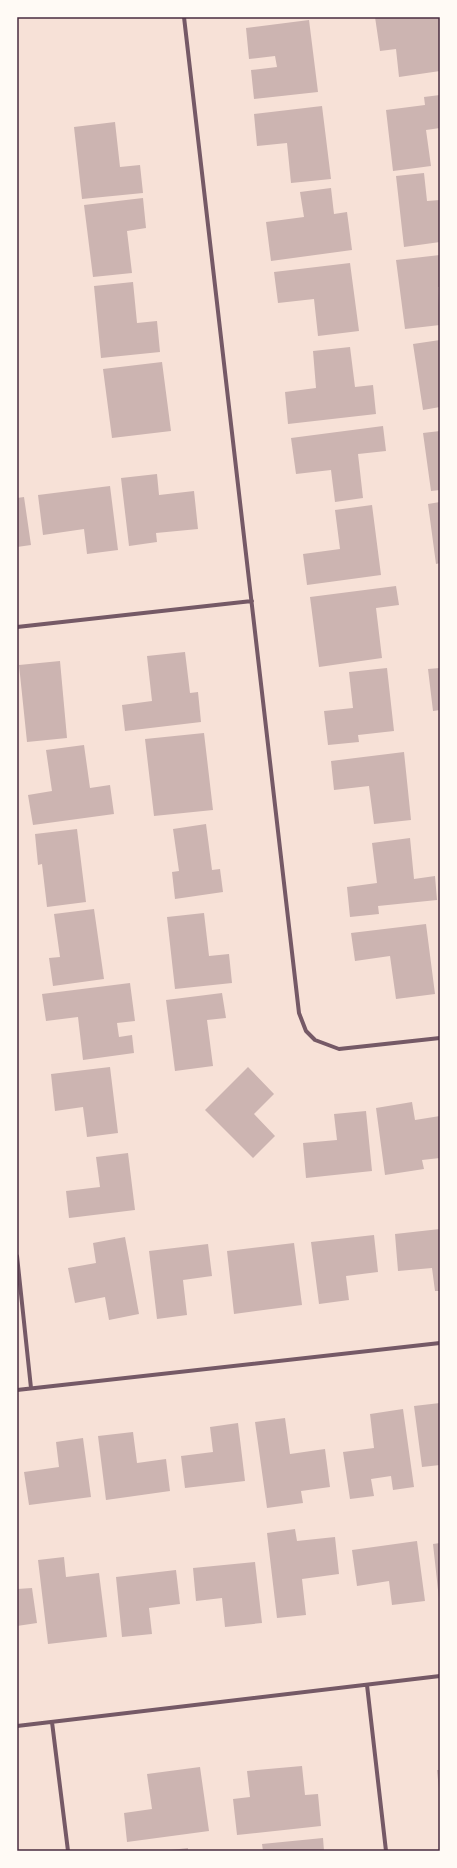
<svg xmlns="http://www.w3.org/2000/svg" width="457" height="1868" viewBox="0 0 457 1868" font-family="'Source Serif 4',serif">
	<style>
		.building { fill: #ccb4b1 }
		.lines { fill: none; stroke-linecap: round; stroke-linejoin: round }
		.minor { stroke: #755966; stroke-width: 4 }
		.neatline { fill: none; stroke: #4a2c40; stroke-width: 1.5 }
	</style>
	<rect width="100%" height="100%" fill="#f7e1d7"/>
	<path class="building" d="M375,17H440V71L399,77L396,49L380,51Z
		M309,20L318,92L254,99L251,70L277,67L275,56L249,59L246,28Z
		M440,95V128L426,130L431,166L393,171L386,110L425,105L424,97Z
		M322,106L331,179L291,183L287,143L257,146L254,114Z
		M115,122L120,167L140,165L143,193L82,199L74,127Z
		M424,173L427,201L440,200V242L404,247L396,176Z
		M331,188L334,214L347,212L352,250L271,261L266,222L304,217L300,192Z
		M143,198L146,228L127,231L132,273L93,277L84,205Z
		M440,255V287H438L440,325L405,329L396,260Z
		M350,263L359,331L318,336L314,299L278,303L274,272Z
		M133,282L137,323L157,321L160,352L101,358L94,286Z
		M440,340V407L423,410L413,344Z
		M350,347L355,387L373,385L376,414L288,424L285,392L316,388L313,351Z
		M162,362L171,431L112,438L103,369Z
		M383,426L386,451L358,454L363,498L335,502L331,470L296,474L291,438Z
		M440,431V490L431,491L423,433Z
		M157,474L159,495L194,491L198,529L156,533L157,542L129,546L121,478Z
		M110,486L118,550L87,554L84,529L43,535L38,495Z
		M24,497L31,545L17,547V498Z
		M440,502V563L436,564L428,504Z
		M372,505L381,575L307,585L303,554L340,549L335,510Z
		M396,586L399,605L376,608L382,658L319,667L310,597Z
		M185,652L190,693L198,692L201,722L125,731L122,705L152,701L147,656Z
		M60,661L67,738L27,742L19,665Z
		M387,668L394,731L358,735L359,742L328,745L324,711L353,708L349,672Z
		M440,668V710L433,711L428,669Z
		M204,733L213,810L154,816L145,739Z
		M84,745L90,788L110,785L114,814L33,825L28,795L52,791L46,750Z
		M404,752L411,820L374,824L369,786L334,790L331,761Z
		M206,824L212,870L220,869L223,892L175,899L172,872L179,871L173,829Z
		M77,829L86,902L47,907L42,864L38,865L35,834Z
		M410,838L414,879L435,876L437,900L378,906L379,914L350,917L347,887L377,883L372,843Z
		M94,909L104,979L53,986L49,958L60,957L54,914Z
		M204,913L209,956L229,954L232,983L175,989L167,917Z
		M426,924L435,994L396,999L390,956L355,961L351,933Z
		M130,983L135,1021L117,1023L119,1037L132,1035L134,1053L83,1060L78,1017L46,1021L42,994Z
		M222,993L226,1018L207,1020L213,1066L175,1071L166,1000Z
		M110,1067L118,1133L87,1137L83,1107L55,1111L51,1074Z
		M248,1067L274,1094L254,1114L275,1136L253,1158L205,1110Z
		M412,1102L415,1120L440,1116V1158L422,1160L424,1169L385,1175L376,1108Z
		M366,1111L372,1171L306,1178L303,1143L337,1140L334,1114Z
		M128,1153L135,1210L69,1218L66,1191L100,1187L96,1157Z
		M440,1229V1291H435L432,1268L398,1271L395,1234Z
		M374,1235L378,1272L346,1276L349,1300L319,1304L311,1242Z
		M125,1237L139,1314L109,1320L105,1297L75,1303L68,1268L96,1263L93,1243Z
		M294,1243L302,1305L234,1314L227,1251Z
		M208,1244L212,1276L183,1280L187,1315L157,1319L149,1251Z
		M440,1403V1465L422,1467L414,1406Z
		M403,1409L414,1487L393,1490L391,1476L371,1479L374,1496L350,1499L343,1452L374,1448L370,1414Z
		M285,1418L290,1454L325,1449L330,1487L301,1491L303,1503L267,1508L255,1422Z
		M238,1423L245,1481L185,1488L181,1456L213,1452L210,1427Z
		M133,1432L137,1463L166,1459L170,1491L106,1500L98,1436Z
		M83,1438L91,1497L29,1505L24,1472L59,1467L56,1442Z
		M295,1529L297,1541L335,1537L339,1574L302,1579L306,1615L277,1618L267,1533Z
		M417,1541L425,1601L392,1605L389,1581L357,1586L352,1550Z
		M440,1543V1599H439L433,1544Z
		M64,1557L66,1577L99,1573L107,1637L48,1644L38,1560Z
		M255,1562L262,1623L225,1627L222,1598L196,1601L193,1568Z
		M176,1570L180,1604L149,1608L152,1634L122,1637L116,1577Z
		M32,1588L37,1623L17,1626V1589Z
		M302,1766L305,1795L318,1794L321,1826L237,1835L233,1799L250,1797L247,1771Z
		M200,1767L209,1831L127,1842L124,1813L152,1809L147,1774Z
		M437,1770H440V1789H439Z
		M323,1838L324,1851H263L262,1844Z
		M188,1848V1851H171V1850Z"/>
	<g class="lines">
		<path class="minor" d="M184,17L299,1013L306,1031L315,1040L339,1049L440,1038
			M17,627L252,601
			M17,1256L31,1388
			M17,1390L440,1343
			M367,1685L386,1851
			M52,1722L68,1851
			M17,1726L440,1676"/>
	</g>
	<rect width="457" height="1868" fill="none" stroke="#fffaf5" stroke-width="36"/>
	<rect x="18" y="18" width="421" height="1832" class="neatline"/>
</svg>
